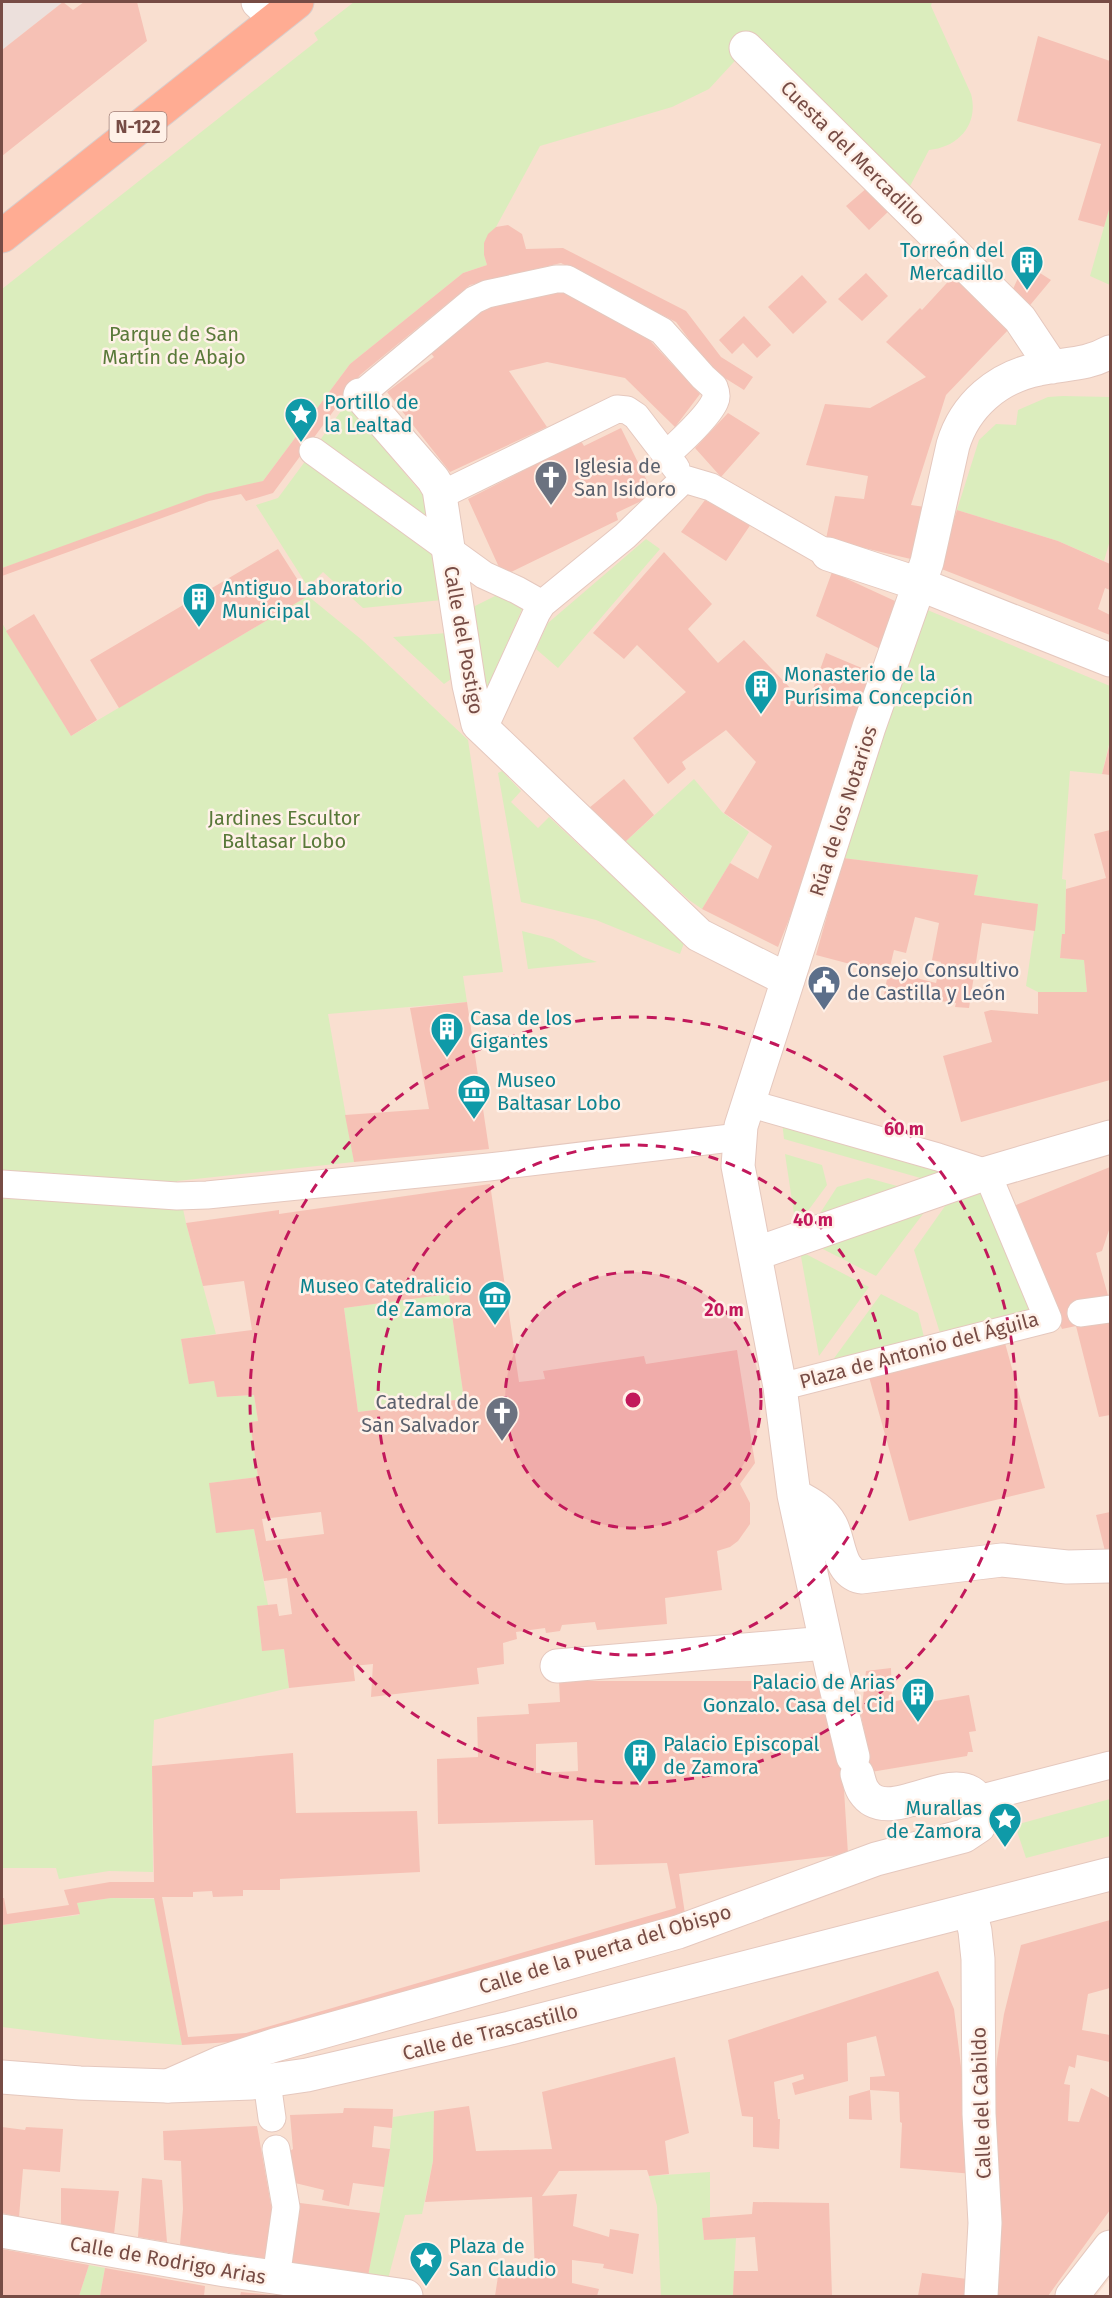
<svg xmlns="http://www.w3.org/2000/svg" width="1112" height="2298" viewBox="0 0 1112 2298" font-family="'Fira Sans',sans-serif">
	<style>
		.residential { fill: #f9dfd0 }
		.industrial { fill: #ece0dc }
		.green { fill: #dbedbd }
		.building { fill: #f6c1b5; fill-rule: evenodd }
		.lines { fill: none; stroke-linecap: round; stroke-linejoin: round }
		.pedestrian-casing { stroke: #e5c8be; stroke-width: 29 }
		.minor-casing { stroke: #e5c8be; stroke-width: 35 }
		.tertiary-casing { stroke: #e5c8be; stroke-width: 35 }
		.trunk-casing { stroke: #d9cdcb; stroke-width: 35 }
		.pedestrian { stroke: #fff; stroke-width: 27 }
		.minor { stroke: #fff; stroke-width: 33 }
		.tertiary { stroke: #fff; stroke-width: 33 }
		.trunk { stroke: #ffac93; stroke-width: 33 }
		.ring { fill: none; stroke: #c2185b; stroke-width: 3; stroke-dasharray: 10 8 }
		.labels { text-anchor: middle; stroke-width: 5; stroke-linejoin: round; paint-order: stroke }
		.shield { fill: #fff1e8; stroke: #a07e76; stroke-width: 1.5 }
		.shield-label { font-size: 18px; font-weight: bold; fill: #774c45 }
		.street-label { font-size: 20px; fill: #774c45; stroke: #fff1e8 }
		.culture-label { font-size: 20px; fill: #0d838f; stroke: #fff1e8; text-anchor: start }
		.park-label { font-size: 20px; fill: #597939; stroke: #fff1e8 }
		.worship-label { font-size: 20px; fill: #5b616d; stroke: #fff1e8; text-anchor: start }
		.service-label { font-size: 20px; fill: #4e5e75; stroke: #fff1e8; text-anchor: start }
		.centre { fill: #c2185b; stroke: #fff1e8; stroke-width: 3 }
		.ring-label { font-size: 18px; text-anchor: middle; font-weight: bold; fill: #c2185b; stroke: #fff1e8; stroke-width: 5; stroke-linejoin: round; paint-order: stroke }
	</style>
	<rect width="100%" height="100%" fill="#feece0"/>
	<path class="residential" d="M2,2H1110V2278L1096,2296H2Z"/>
	<path class="industrial" d="M2,2H63L2,50Z"/>
	<path class="green" d="M354,2H932L931,6L971,94C979,124 959,147 929,150L908,190L755,39L709,89L672,107L540,146L496,227L484,243V255L487,265L463,273L350,364L263,481L2,568V289L318,40L314,33Z
		M1110,206V285L1090,276Z
		M1063,396L1110,397V540L1104,561L1058,541L957,510L979,440L996,424L1016,425L1018,410L1048,397Z
		M346,404L424,496L432,529L318,443Z
		M309,456L430,549L442,600L363,608L323,572L308,587L256,505L278,498Z
		M646,539L660,549L558,668L536,649L548,623Z
		M503,592L523,607L485,693L473,607Z
		M308,596L362,640L468,740L503,972L463,976L467,1002L328,1014L354,1162L177,1181L186,1223L216,1334L181,1339L189,1383L214,1381L218,1397L254,1395L258,1421L250,1422L258,1477L210,1483L217,1532L254,1529L268,1605L257,1606L262,1650L284,1649L289,1688L154,1720L152,1766L153,1872L109,1871L59,1879L56,1868H2V623L71,736Z
		M925,609L1110,686V740L1102,774L1070,771L1062,879L1066,880L1065,934H1062L1060,958L1084,960L1087,992H1038L1026,986L1038,904L974,895L978,875L843,858Z
		M447,633L454,677L444,684L393,637Z
		M502,771L521,791L511,802L538,828L549,817L684,943L680,954L596,920L521,902L498,773Z
		M694,779L722,812L749,832L702,909L689,900L625,842Z
		M522,931L553,939L583,957L597,962L528,969Z
		M782,1121L938,1165L942,1177L931,1181L784,1139Z
		M785,1154L822,1165L827,1185L796,1227Z
		M868,1178L908,1189L815,1221L837,1187Z
		M982,1187L1032,1310L940,1333L914,1250L950,1199Z
		M929,1206L876,1276L815,1245Z
		M800,1251L869,1287L819,1356Z
		M449,1294L464,1399L358,1412L344,1308Z
		M881,1294L918,1313L924,1337L832,1361Z
		M1110,1799V1836L1026,1858L1015,1825Z
		M111,1898L155,1899L182,2045L99,2039L2,2027V1925L79,1915L77,1903Z
		M434,2111L433,2161L422,2214L405,2215L388,2279L368,2276L389,2157L393,2117Z
		M710,2172V2217L702,2219L704,2240L736,2238L733,2296H661L657,2206L649,2176Z
		M89,2265L105,2268L100,2296H79Z"/>
	<path class="building" d="M63,2L73,10L84,2H137L147,41L2,156V50Z
		M1038,36L1110,61V206L1104,227L1078,220L1101,144L1017,121Z
		M868,187L891,209L869,230L846,206Z
		M508,225L522,234L526,249L563,248L686,311L721,357L753,377L744,390L712,370L676,322L561,263L470,285L360,375L273,493L246,501L241,494L209,501L2,576V568L206,494L263,481L350,364L463,273L487,265L484,255V243L488,234L496,227Z
		M866,273L888,296L862,321L838,299Z
		M956,273L1010,328L946,395L911,505L925,507L915,560L826,539L835,496L864,499L868,476L806,465L825,404L870,408L926,377L886,342L920,308L922,310Z
		M1028,273H1040L1051,280L1026,310L1013,289L1018,278Z
		M802,275L827,302L793,334L768,307Z
		M564,290L607,316L608,313L640,330L700,394L675,427L625,378L547,362L509,371L547,427L450,472L387,392L434,357L429,351L484,308Z
		M744,316L771,345L757,358L743,343L732,354L719,340Z
		M728,413L760,433L721,477L695,448Z
		M621,428L654,495L616,513L618,520L503,576L468,499L581,441L584,446Z
		M705,500L751,524L726,561L681,532Z
		M957,510L1058,541L1110,564V590L1105,588L1098,609L1110,615V635L939,568Z
		M278,549L308,596L119,708L90,660Z
		M664,552L712,604L688,629L718,663L744,640L797,695L809,700L826,653L876,674L817,849L778,947L702,909L730,863L758,879L772,846L724,813L756,762L726,730L682,762L686,769L668,784L633,738L686,692L637,645L624,659L593,633Z
		M832,572L895,601L882,650L816,616Z
		M34,614L97,720L71,736L6,631Z
		M1110,743V775L1102,774Z
		M624,779L654,815L625,842L589,808Z
		M1110,830V1080L961,1122L943,1056L992,1042L984,1012L991,1010L1038,1014V992H1087L1084,960L1060,958L1062,934H1065L1066,889L1106,878L1094,834Z
		M843,858L978,875L974,895L1038,904L1035,931L982,923L969,1008L955,1007L956,1003L884,994L888,974L816,955ZM915,917L939,923L932,960L941,962L936,983L889,971L894,950L906,953Z
		M467,1002L489,1149L354,1162L345,1115L429,1109L410,1008Z
		M1110,1167V1227L1102,1251L1096,1253L1109,1299L1110,1415L1099,1417L1076,1326L1062,1329L1011,1207Z
		M490,1184L519,1382L545,1379L543,1371L644,1356L646,1364L737,1350L755,1463L740,1484L750,1503V1524L738,1541L730,1547L717,1551L722,1590L665,1598L667,1624L597,1630L595,1622L562,1625L560,1631L546,1633L545,1628L516,1632L517,1639L503,1643L504,1664L477,1668L479,1684L371,1697L373,1664L353,1666L355,1681L289,1688L284,1649L262,1651L257,1606L277,1604L279,1616L292,1614L287,1578L264,1581L254,1529L216,1533L209,1483L258,1477L250,1422L258,1421L254,1395L217,1397L214,1381L189,1384L181,1339L252,1330L244,1281L203,1286L186,1223L279,1210V1214ZM449,1294L464,1399L358,1412L344,1308ZM321,1512L324,1534L266,1541L262,1519Z
		M1005,1343L1045,1488L909,1521L869,1377Z
		M1110,1512V1551H1105L1096,1515Z
		M891,1668L892,1702L910,1698L912,1705L969,1695L976,1731L969,1732L973,1752H968L967,1756L841,1777L844,1790L848,1854L679,1874L685,1914L248,2041L182,2045L154,1898H111L83,1902L77,1903L80,1914L2,1925V1898H4L7,1914L69,1905L64,1890L110,1882H154L152,1766L293,1753L296,1813L417,1811L420,1872L280,1879V1890H243V1896L213,1897L212,1891L193,1892V1897H162L188,2037L246,2033L676,1908L667,1863L595,1865L593,1820L438,1824L437,1759L478,1757L477,1717L529,1714L528,1704L560,1702L559,1681H820L853,1757L869,1755L861,1716L866,1671ZM577,1742L578,1771L536,1773V1744Z
		M1110,1920V1988L1088,1994L1082,2030L1110,2035V2062L1077,2055L1075,2068L1069,2066L1064,2084L1070,2085L1068,2121L1079,2122L1091,2088L1110,2098V2210L1048,2296H998L994,2244L991,2123L997,2059L1004,2014L1021,1945Z
		M938,1971L954,2009L974,2174L900,2168L902,2123L900,2122L899,2092L870,2090V2077L885,2076L876,2036L847,2043L848,2081L795,2095L792,2083L804,2079L803,2074L774,2082L778,2119H780L779,2149L753,2147V2117L742,2116L728,2040Z
		M675,2057L689,2133L665,2141L669,2174L649,2176L647,2170L559,2171L542,2196L577,2194L573,2226L609,2237L610,2229L639,2234L633,2274L603,2268L604,2264L572,2260V2283L599,2289L597,2296H495L499,2270L535,2273L532,2197L425,2202L433,2161L434,2111L469,2106L476,2151L552,2149L542,2092Z
		M870,2090L872,2120L849,2119V2096Z
		M344,2108L393,2109L392,2128L374,2126L372,2147L390,2149L384,2187L353,2183L349,2206L322,2200L324,2190L295,2183L290,2151L293,2149L290,2115L343,2113Z
		M257,2126L273,2216L267,2259L180,2245L183,2209L181,2161L164,2160L163,2131Z
		M2,2127L25,2130L26,2127L63,2129L60,2172L23,2169L19,2217L2,2213Z
		M142,2178L162,2180L167,2242L138,2237Z
		M61,2188L119,2191L114,2234L61,2224Z
		M753,2202L829,2203L832,2296H733L734,2271H758L755,2237L704,2240L702,2218L752,2214Z
		M300,2203L380,2213L368,2276L291,2265Z
		M2,2249L89,2265L79,2296H2Z
		M105,2268L205,2286L204,2296H100Z
		M922,2273L967,2279L964,2296H918Z
		M241,2292L272,2295V2296H240Z"/>
	<g class="lines">
		<defs>
			<path id="pedestrian" d="M360,395L474,300L487,294L556,279H567L662,331L703,377L714,387C716,392 717,397 715,401C708,417 679,443 666,455
				M313,451L484,575L517,590L542,604
				M684,479L711,487L828,554
				M441,495L617,409L627,410L636,416L676,468
				M483,730L537,612L542,604L625,536L684,479
				M748,1103L938,1157L987,1173L1048,1319L780,1387
				M2,1184L177,1196L207,1195L489,1167L739,1137
				M1081,1313L1110,1309
				M978,1799L1110,1765
				M267,2082L272,2118
				M276,2278L286,2207L276,2149"/>
			<path id="minor" d="M258,2L275,18
				M746,48L1020,319L1052,367
				M360,395L433,479L439,489L469,685L478,724L699,935L788,980
				M828,554L919,584L1110,660
				M755,1254L987,1173L1110,1137
				M794,1495C809,1503 823,1510 831,1525C840,1542 838,1572 861,1577L1002,1560L1067,1567L1110,1566
				M557,1666L826,1643
				M853,1757L834,1679L794,1495L780,1387L738,1166L741,1126L869,727L927,562L953,445C965,405 998,377 1039,369C1066,363 1085,366 1110,352
				M970,1910L975,1931L978,1959L979,2114L985,2223L981,2296
				M168,2086L220,2063L275,2045L678,1932L876,1859L964,1836L979,1826L983,1817C973,1748 891,1833 864,1792C860,1787 859,1779 857,1774
				M2,2231L225,2270L406,2296
				M1072,2296L1110,2247"/>
			<path id="tertiary" d="M2,2077L80,2083L168,2086L252,2083L307,2075L510,2028L1110,1874"/>
			<path id="trunk" d="M2,236L297,2"/>
		</defs>
		<use href="#pedestrian" class="pedestrian-casing"/>
		<use href="#minor" class="minor-casing"/>
		<use href="#tertiary" class="tertiary-casing"/>
		<use href="#trunk" class="trunk-casing"/>
		<use href="#pedestrian" class="pedestrian"/>
		<use href="#minor" class="minor"/>
		<use href="#tertiary" class="tertiary"/>
		<use href="#trunk" class="trunk"/>
	</g>
	<circle cx="633" cy="1400" r="128" fill="#c2185b" fill-opacity=".12"/>
	<g class="ring">
		<circle cx="633" cy="1400" r="128"/>
		<circle cx="633" cy="1400" r="255"/>
		<circle cx="633" cy="1400" r="383"/>
	</g>
	<defs>
		<symbol id="building-pin" viewBox="-11 -11 22 30"><path d="M0 17L-7.5 6A9.5 9.5 0 1 1 7.5 6Z" fill="#0f9aa8" stroke="#fff1e8"/><path d="M-4-6H4V6H1V3H-1V6H-4ZM-2.5-4.3h1.7v1.8h-1.7ZM.8-4.3h1.7v1.8H.8ZM-2.5-1h1.7V.8h-1.7ZM.8-1h1.7V.8H.8Z" fill="#fff"/></symbol>
		<symbol id="sight-pin" viewBox="-11 -11 22 30"><path d="M0 17L-7.5 6A9.5 9.5 0 1 1 7.5 6Z" fill="#0f9aa8" stroke="#fff1e8"/><path d="M0-6L1.8-2.2L6-1.7L2.9 1.2L3.7 5.4L0 3.3L-3.7 5.4L-2.9 1.2L-6-1.7L-1.8-2.2Z" fill="#fff"/></symbol>
		<symbol id="church-pin" viewBox="-11 -11 22 30"><path d="M0 17L-7.5 6A9.5 9.5 0 1 1 7.5 6Z" fill="#6b7280" stroke="#fff1e8"/><path d="M-1.2-6h2.4v3.5h3.3v2.4h-3.3V6h-2.4V-.1h-3.3v-2.4h3.3Z" fill="#fff"/></symbol>
		<symbol id="civic-pin" viewBox="-11 -11 22 30"><path d="M0 17L-7.5 6A9.5 9.5 0 1 1 7.5 6Z" fill="#5c6f8a" stroke="#fff1e8"/><path d="M-.6-6.5H3V-4.5H.6V-3L4-1V1h2V6H-6V1h2V-1L-.6-3ZM-1.2 2.5V6h2.4V2.5Z" fill="#fff"/></symbol>
		<symbol id="museum-pin" viewBox="-11 -11 22 30"><path d="M0 17L-7.5 6A9.5 9.5 0 1 1 7.5 6Z" fill="#0f9aa8" stroke="#fff1e8"/><path d="M0-6L6-3V-2H-6V-3ZM-5-1h2V3h-2ZM-1-1h2V3h-2ZM3-1h2V3H3ZM-6 4H6V6H-6Z" fill="#fff"/></symbol>
	</defs>
	<g fill-rule="evenodd">
		<use href="#building-pin" x="1008" y="243" width="38" height="52"/>
		<use href="#sight-pin" x="282" y="395" width="38" height="52"/>
		<use href="#church-pin" x="532" y="458" width="38" height="52"/>
		<use href="#building-pin" x="180" y="580" width="38" height="52"/>
		<use href="#building-pin" x="742" y="667" width="38" height="52"/>
		<use href="#civic-pin" x="805" y="963" width="38" height="52"/>
		<use href="#building-pin" x="428" y="1010" width="38" height="52"/>
		<use href="#museum-pin" x="455" y="1072" width="38" height="52"/>
		<use href="#museum-pin" x="476" y="1278" width="38" height="52"/>
		<use href="#church-pin" x="483" y="1394" width="38" height="52"/>
		<use href="#building-pin" x="899" y="1675" width="38" height="52"/>
		<use href="#building-pin" x="621" y="1736" width="38" height="52"/>
		<use href="#sight-pin" x="986" y="1800" width="38" height="52"/>
		<use href="#sight-pin" x="407" y="2239" width="38" height="52"/>
	</g>
	<g class="labels">
		<rect class="shield" x="109.5" y="112" width="57" height="30" rx="4.5"/>
		<g class="shield-label">
			<text x="138" y="133">N-122</text>
		</g>
		<g class="street-label">
			<text transform="translate(853 153) rotate(45)" y="7">Cuesta del Mercadillo</text>
			<text transform="translate(464 640) rotate(80)" y="7">Calle del Postigo</text>
			<text transform="translate(843 811) rotate(-72)" y="7">Rúa de los Notarios</text>
			<text transform="translate(919 1350) rotate(-15)" y="7">Plaza de Antonio del Águila</text>
			<text transform="translate(605 1949) rotate(-17)" y="7">Calle de la Puerta del Obispo</text>
			<text transform="translate(490 2032) rotate(-14)" y="7">Calle de Trascastillo</text>
			<text transform="translate(981 2103) rotate(-92)" y="7">Calle del Cabildo</text>
			<text transform="translate(168 2260) rotate(10)" y="7">Calle de Rodrigo Arias</text>
		</g>
		<g class="culture-label">
			<text x="1004" y="257" text-anchor="end">Torreón del<tspan x="1004" dy="23">Mercadillo</tspan></text>
			<text x="324" y="409">Portillo de<tspan x="324" dy="23">la Lealtad</tspan></text>
			<text x="222" y="595">Antiguo Laboratorio<tspan x="222" dy="23">Municipal</tspan></text>
			<text x="784" y="681">Monasterio de la<tspan x="784" dy="23">Purísima Concepción</tspan></text>
			<text x="470" y="1025">Casa de los<tspan x="470" dy="23">Gigantes</tspan></text>
			<text x="497" y="1087">Museo<tspan x="497" dy="23">Baltasar Lobo</tspan></text>
			<text x="472" y="1293" text-anchor="end">Museo Catedralicio<tspan x="472" dy="23">de Zamora</tspan></text>
			<text x="895" y="1689" text-anchor="end">Palacio de Arias<tspan x="895" dy="23">Gonzalo. Casa del Cid</tspan></text>
			<text x="663" y="1751">Palacio Episcopal<tspan x="663" dy="23">de Zamora</tspan></text>
			<text x="982" y="1815" text-anchor="end">Murallas<tspan x="982" dy="23">de Zamora</tspan></text>
			<text x="449" y="2253">Plaza de<tspan x="449" dy="23">San Claudio</tspan></text>
		</g>
		<g class="park-label">
			<text x="174" y="341">Parque de San<tspan x="174" dy="23">Martín de Abajo</tspan></text>
			<text x="284" y="825">Jardines Escultor<tspan x="284" dy="23">Baltasar Lobo</tspan></text>
		</g>
		<g class="worship-label">
			<text x="574" y="473">Iglesia de<tspan x="574" dy="23">San Isidoro</tspan></text>
			<text x="479" y="1409" text-anchor="end">Catedral de<tspan x="479" dy="23">San Salvador</tspan></text>
		</g>
		<g class="service-label">
			<text x="847" y="977">Consejo Consultivo<tspan x="847" dy="23">de Castilla y León</tspan></text>
		</g>
	</g>
	<circle cx="633" cy="1400" r="9" class="centre"/>
	<g class="ring-label">
		<text x="904" y="1135">60 m</text>
		<text x="813" y="1226">40 m</text>
		<text x="724" y="1316">20 m</text>
	</g>
	<rect width="1112" height="2298" fill="none" stroke="#774c45" stroke-width="6"/>
</svg>
